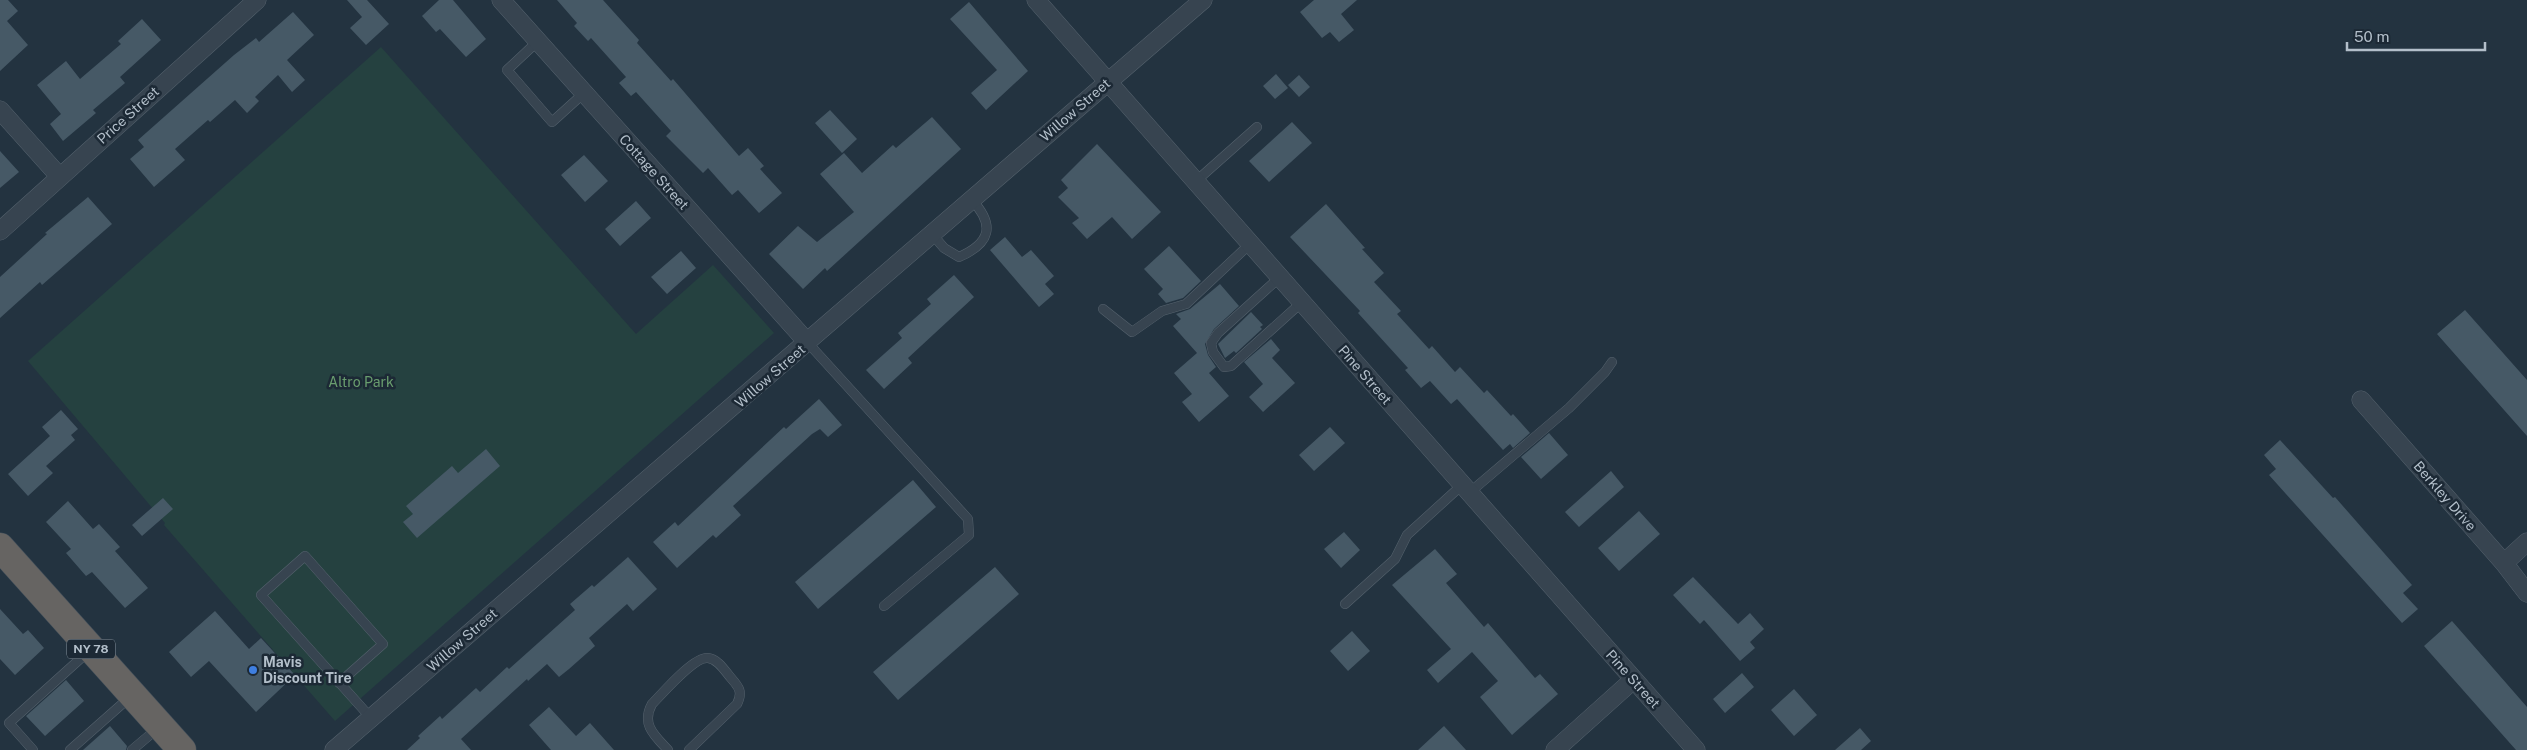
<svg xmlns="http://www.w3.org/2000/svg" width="2527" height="750" viewBox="0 0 2527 750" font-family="'Public Sans',sans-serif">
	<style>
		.green { fill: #254140 }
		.building { fill: #465966 }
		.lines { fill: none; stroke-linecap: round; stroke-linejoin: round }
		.service-casing { stroke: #55626d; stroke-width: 10 }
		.minor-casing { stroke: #55626d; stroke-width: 19 }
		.trunk-casing { stroke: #424f5a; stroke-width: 29 }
		.service { stroke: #374450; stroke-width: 9 }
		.minor { stroke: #374450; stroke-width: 18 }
		.trunk { stroke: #666462; stroke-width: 28 }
		.shop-dot { fill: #3f7fe0; stroke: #1c2935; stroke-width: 2 }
		.labels { text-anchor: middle; stroke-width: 5; stroke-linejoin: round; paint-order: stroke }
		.shield { fill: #1c2935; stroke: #86929d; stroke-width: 1 }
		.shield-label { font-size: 12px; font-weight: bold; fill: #b3bfca }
		.street-label { font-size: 14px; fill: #b3bfca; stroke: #1c2935 }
		.park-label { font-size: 14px; fill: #699d6e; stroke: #1c2935 }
		.poi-label { font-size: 14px; font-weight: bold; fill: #b3bfca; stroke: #1c2935; text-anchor: start }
	</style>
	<rect width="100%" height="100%" fill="#233340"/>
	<path class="green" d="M381,47L636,334L713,265L774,333L335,721L164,525L165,523L28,361Z"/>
	<path class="building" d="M0,0H8L18,11L7,21L28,45L0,71Z
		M347,0H367L389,24L366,45L350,28L362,17Z
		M439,0H453L486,39L466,57L440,29L436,32L422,16Z
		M557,0H603L639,40L637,43L671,81L673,79L739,156L748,148L764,166L760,169L782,193L759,213L738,190L732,195L708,168L703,173L666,136L671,131L636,92L631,96L619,83L626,77L591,38L588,41L574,26L577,23Z
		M1314,0H1357L1341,14L1354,30L1339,42L1330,32L1322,38L1300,12Z
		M969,2L1028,71L986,110L971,93L997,70L950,19Z
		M293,12L314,35L287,60L305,80L292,92L278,75L255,97L259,101L247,113L235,100L210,122L208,120L175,149L185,160L154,187L130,159L144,147L138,140L234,55L256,38L259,42Z
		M142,19L161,40L120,77L125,83L93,110L96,113L63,141L50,124L61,114L37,85L66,61L80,79L121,44L118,41Z
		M1276,74L1288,88L1275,99L1263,86Z
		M1299,75L1310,87L1299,97L1288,85Z
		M830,110L857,139L842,153L815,123Z
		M932,117L961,149L827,271L825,268L803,289L769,254L798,226L817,242L854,212L820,174L844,153L862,173L893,145L896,148Z
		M1292,122L1312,143L1269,182L1249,161Z
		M1097,144L1161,212L1132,239L1112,217L1087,239L1072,223L1079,218L1058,197L1068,188L1061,180Z
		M0,151L19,172L0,188Z
		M584,155L608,181L585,202L561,175Z
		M88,197L112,224L42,285L40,282L0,318V277L47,234L45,233Z
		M636,201L651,218L620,246L605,229Z
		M1326,204L1365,248L1362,249L1384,273L1374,282L1401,311L1397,314L1429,349L1432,346L1455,372L1460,367L1484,393L1487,390L1511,416L1513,414L1530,433L1513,448L1510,444L1503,450L1457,399L1451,404L1430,381L1421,388L1405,370L1408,368L1358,313L1360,311L1290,237Z
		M1005,237L1022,257L1031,250L1054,276L1045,284L1054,294L1039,307L990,250Z
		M1169,246L1201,281L1183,298L1166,303L1158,294L1163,289L1144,269Z
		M681,251L696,268L667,294L651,277Z
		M954,275L974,297L908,358L912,363L884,389L866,370L902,338L898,333L931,304L927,299Z
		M1220,284L1239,306L1214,329L1205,344L1208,355L1216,367L1209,373L1229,396L1199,422L1182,402L1192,394L1174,373L1197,353L1173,326L1181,319L1176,314L1190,309Z
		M2465,310L2527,380V436L2437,334Z
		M1251,312L1263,325L1260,327L1262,329L1236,353L1234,351L1225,358L1218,344Z
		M1271,339L1280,350L1272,358L1295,383L1263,412L1249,397L1263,384L1244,362Z
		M819,399L842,425L828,437L820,429L812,434L733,506L741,515L716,538L713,535L677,568L653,542L675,522L678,526L784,427L786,429Z
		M61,410L78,429L71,435L75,440L46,466L53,473L28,496L8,474L50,436L42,427Z
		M1330,427L1345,443L1314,471L1299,455Z
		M1549,433L1568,455L1541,479L1521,457Z
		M2280,440L2333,498L2335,497L2412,585L2403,593L2418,609L2402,623L2269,475L2276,469L2264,455Z
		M486,449L500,466L417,538L403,522L413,514L406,506L452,466L458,473Z
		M1611,471L1624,487L1579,527L1565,512Z
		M913,480L936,507L818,609L795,582Z
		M163,498L173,509L142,536L132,525Z
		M68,501L93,529L99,524L120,547L115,551L148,588L125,608L92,572L86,576L66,553L71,549L46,522Z
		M1639,511L1660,534L1619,571L1598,548Z
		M1344,532L1360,550L1341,568L1324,549Z
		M1435,549L1457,574L1446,583L1484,627L1488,623L1535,678L1540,674L1558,694L1512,735L1480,697L1498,681L1472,652L1438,683L1427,670L1451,649L1392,585Z
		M628,557L657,589L633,611L627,604L589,638L595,646L569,669L559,677L547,664L528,681L527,679L461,739L471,750H407L420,738L418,736L440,716L442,719L476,688L480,692L507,667L509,669L575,610L570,604L592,585L594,587Z
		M995,567L1019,594L898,700L873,672Z
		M1693,577L1738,624L1750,613L1764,629L1750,642L1755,648L1740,661L1704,620L1700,624L1673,595Z
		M0,609L23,634L28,630L44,648L15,675L0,659Z
		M215,611L249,649L261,638L295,675L256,712L209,661L191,677L169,652Z
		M2452,621L2527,707V750H2516L2424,646Z
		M1352,631L1370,651L1348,671L1330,651Z
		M1742,673L1754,687L1725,713L1713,699Z
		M66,680L84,701L45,736L26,716Z
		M1794,689L1817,715L1794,736L1771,710Z
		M549,707L576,736L590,723L614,750H551L529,725Z
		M110,726L127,746L126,750H83Z
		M1444,726L1466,750H1418Z
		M1860,728L1871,741L1861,750H1835Z"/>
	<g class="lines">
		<defs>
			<path id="service" d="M538,41L507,70L552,122L584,93
				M1195,182L1257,127
				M933,235L944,248L959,257C991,243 995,225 972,200
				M1279,278L1218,333L1211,343L1213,352L1224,367L1231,366L1301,303
				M1103,309L1132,332L1162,311L1186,304L1250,244
				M808,343L968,519L969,535L884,606
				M1469,493L1569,408L1605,372L1612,362
				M1345,604L1395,559L1407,535L1462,485
				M339,683L383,644L305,556L261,595L371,718
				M33,750L9,723L90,650
				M70,750L130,697
				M132,750L158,728
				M668,750C654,735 641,724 652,704C662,694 694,656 708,658C718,659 725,671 731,678C739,687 743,692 737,704L689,750"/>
			<path id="minor" d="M501,0L808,343
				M1036,0L1696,750
				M0,110L59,176
				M0,231L257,0
				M2361,400L2504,563L2527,593
				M2504,563L2527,542
				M334,750L1203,0
				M1555,750L1633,680"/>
			<path id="trunk" d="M0,547L182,750"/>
		</defs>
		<use href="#service" class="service-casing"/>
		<use href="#minor" class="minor-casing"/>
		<use href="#trunk" class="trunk-casing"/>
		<use href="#service" class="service"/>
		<use href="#minor" class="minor"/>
		<use href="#trunk" class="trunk"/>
	</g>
	<circle class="shop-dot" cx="253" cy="670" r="5"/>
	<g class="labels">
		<rect class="shield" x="67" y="639.5" width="48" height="19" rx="4"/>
		<g class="shield-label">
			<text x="91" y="653">NY 78</text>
		</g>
		<g class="street-label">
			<text transform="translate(1075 110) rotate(-41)" y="5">Willow Street</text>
			<text transform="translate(128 115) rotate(-42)" y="5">Price Street</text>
			<text transform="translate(654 172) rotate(48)" y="5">Cottage Street</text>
			<text transform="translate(1365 375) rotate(49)" y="5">Pine Street</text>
			<text transform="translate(770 376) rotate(-41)" y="5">Willow Street</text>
			<text transform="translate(2445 496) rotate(49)" y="5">Berkley Drive</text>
			<text transform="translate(462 640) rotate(-41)" y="5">Willow Street</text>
			<text transform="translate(1633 679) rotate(48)" y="5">Pine Street</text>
		</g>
		<g class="park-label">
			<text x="361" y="387">Altro Park</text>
		</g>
		<g class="poi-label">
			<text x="263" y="667">Mavis<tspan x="263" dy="16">Discount Tire</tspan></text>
		</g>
	</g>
	<path d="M2347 42v8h138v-8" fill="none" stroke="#b3bfca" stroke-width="2.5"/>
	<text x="2354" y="42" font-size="15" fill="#b3bfca" stroke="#1c2935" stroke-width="4" paint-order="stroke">50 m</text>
</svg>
